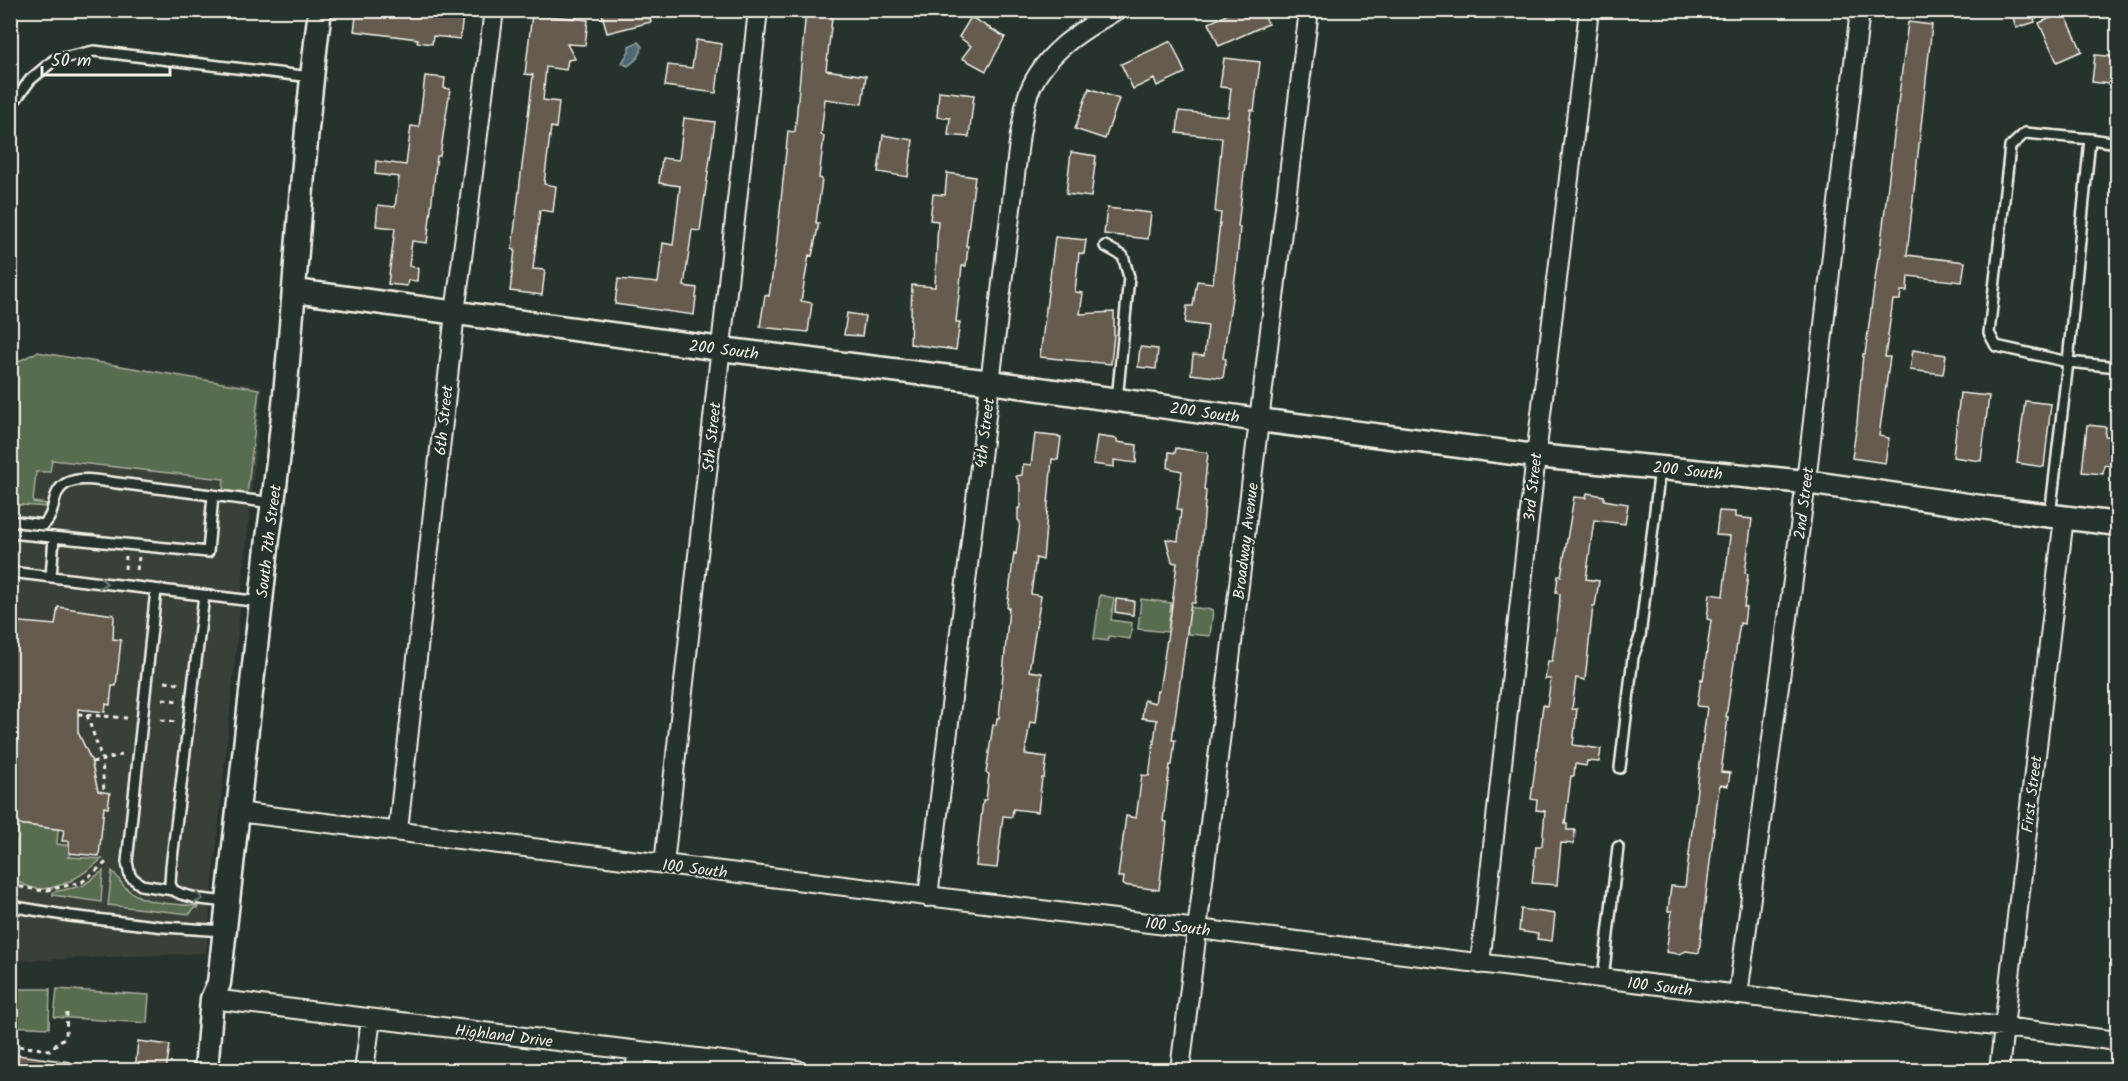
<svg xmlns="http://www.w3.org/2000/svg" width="2128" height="1081" viewBox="0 0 2128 1081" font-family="Kalam,sans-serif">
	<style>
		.built { fill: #393f38 }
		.green { fill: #586c50; stroke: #a6ae9c; stroke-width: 1.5 }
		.water { fill: #4f6a74; stroke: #91a0a2; stroke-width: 1.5 }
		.building { fill: #655b50; stroke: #f4f1e8; stroke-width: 1.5 }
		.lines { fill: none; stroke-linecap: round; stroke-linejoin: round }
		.service-casing { stroke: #f4f1e8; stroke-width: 14 }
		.minor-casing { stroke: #f4f1e8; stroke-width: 22 }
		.tertiary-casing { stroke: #f4f1e8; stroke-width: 27 }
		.path { stroke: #f4f1e8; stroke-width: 3; stroke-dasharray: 4.5 4.5; stroke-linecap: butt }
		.service { stroke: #26332d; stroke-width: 9 }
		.minor { stroke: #26332d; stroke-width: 18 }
		.tertiary { stroke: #26332d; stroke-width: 22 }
		.oneway { stroke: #6e766e }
		.labels { text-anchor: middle; stroke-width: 4.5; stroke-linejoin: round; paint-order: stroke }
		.street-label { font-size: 16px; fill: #f4f1e8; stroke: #26332d }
	</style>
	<rect width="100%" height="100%" fill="#26332d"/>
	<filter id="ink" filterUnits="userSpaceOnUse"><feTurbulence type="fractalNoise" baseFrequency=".0167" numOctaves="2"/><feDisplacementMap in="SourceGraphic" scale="12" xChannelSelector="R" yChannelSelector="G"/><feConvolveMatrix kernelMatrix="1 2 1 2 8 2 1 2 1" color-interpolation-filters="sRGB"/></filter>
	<g filter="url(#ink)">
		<path class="built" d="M37,352L262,387L206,953L11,961V365Z"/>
		<path class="green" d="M37,352L259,389L247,496L223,492L224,479L52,460L50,472H36L33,502L46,504V507L11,504V365Z
			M1100,595L1114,598L1111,620L1132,623L1130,639L1109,636L1108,641L1094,639Z
			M1141,599L1171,603L1168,632L1138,629Z
			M1188,607L1213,610L1210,636L1189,634L1187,631Z
			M19,824L58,829L57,844L69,846L71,854L68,857L102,859C84,874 58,893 33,888C25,886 17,881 11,879V867H14Z
			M103,871L101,902L53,895V892L82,886Z
			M112,871C117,875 120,882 124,886C143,906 173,903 198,906V908H194L190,914L108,905Z
			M11,989H50L49,1028L11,1026Z
			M57,989L149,995L147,1023L54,1017Z"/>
		<path class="water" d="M638,42L642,46C641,56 636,60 628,66L622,63L629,51V46Z"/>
		<path class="building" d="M357,10H416L463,16L460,39L433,36L432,44L417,42L418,39L354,31Z
			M601,10H648L651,22L607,33Z
			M806,10H833L826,70L866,76L862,104L825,99L821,135L824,136L819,178L822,179L816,223H819L812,256L809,255L801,301L812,303L808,332L760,327L765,295L769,296L776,250L788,131L795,132Z
			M1237,10H1262L1268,24L1219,46L1209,23Z
			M2011,10H2032L2035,22L2016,28Z
			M2064,12L2082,51L2057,62L2039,23Z
			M532,14L588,20L585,45L567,44L575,59L568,60L566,70L546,67L543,100L559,102L556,128L551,127L544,184L556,186L553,212L540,210L533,269L545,270L542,295L510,291L515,250L512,249L533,75L525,74Z
			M971,17L1005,37L986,71L962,58L971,46L959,37Z
			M1908,22L1932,25L1907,255L1965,262L1962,282L1908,276L1907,291H1901L1900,300H1893L1885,357H1890L1879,436L1889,438L1885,463L1852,458L1857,423L1863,354H1865L1878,258H1879Z
			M696,40L722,44L716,93L665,86L668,65L692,68Z
			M1171,41L1185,73L1157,86L1154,79L1133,89L1121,64Z
			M2095,55L2118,57V85L2092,82Z
			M1224,58L1260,62L1254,111L1251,110L1238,227H1240L1236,271L1223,358L1226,359L1223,378L1191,374L1193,355L1204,356L1208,326L1185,323L1187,306H1193L1197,281L1213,283L1221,213L1215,212L1222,138L1177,133L1179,111L1228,116L1231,88L1220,87Z
			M425,76L445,78L444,88L450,89L440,156H437L427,243L412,241L409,266L418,268L417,281L408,280L407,286L388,284L395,228L376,226L378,205L395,207L399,177L375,174L376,161L406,165L411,126L419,127Z
			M1089,88L1119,99L1105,139L1075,129Z
			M939,91L974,95L969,137L948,135L950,118L937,117Z
			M684,118L715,122L700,231L692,230L684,286L697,288L694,315L615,304L618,279L658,283L663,243L673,245L680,186L659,183L662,158L679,160Z
			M883,135L913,140L908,177L878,172Z
			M1071,152L1096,156L1091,197L1066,194Z
			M947,173L975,177L966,246H968L966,266H962L956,322H960L956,350L910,344L912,285L935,287L938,221L930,220L933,194L945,195Z
			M1107,208L1151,213L1148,239L1104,234Z
			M1055,237L1086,240L1084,254L1079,253L1075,292L1083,293L1080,314L1114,312V334L1111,364L1040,357Z
			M847,313L865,316L862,336L844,335Z
			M1140,347L1158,349L1156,369L1138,367Z
			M1913,350L1946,355L1943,374L1910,370Z
			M1960,393L1989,396L1981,461L1953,457Z
			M2025,401L2051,404L2044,467L2017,463Z
			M2087,425L2106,427L2105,436L2118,437V467L2104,465L2103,474L2082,472Z
			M1035,434L1061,437L1058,460L1052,459L1043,560L1036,558L1031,594L1041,596L1029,671L1042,673L1036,723L1030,722L1025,754L1047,757L1044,778H1042L1038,812L1013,809L1012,817L1003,816L997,868L976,866L983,800H986L989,774L986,773L993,725H996L997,718H999L1009,608H1007L1014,553L1016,554L1020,522L1018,520V508H1020V485L1016,476L1022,475L1023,464L1031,465Z
			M1097,436L1117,439V442L1137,445L1136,463L1114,460V467L1093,464Z
			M1176,448L1208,453L1204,490L1206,491L1199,576L1195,603H1191L1172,740H1175L1172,765H1170L1163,821L1167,822L1159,890L1123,885L1124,877H1118L1126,816L1136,818L1142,775L1149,776L1157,720L1142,718L1144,700L1155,703L1157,691H1159L1171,613L1177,563L1172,562L1166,539L1178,541L1181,510L1177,509L1182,471L1168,468L1169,452L1175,453Z
			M1587,493L1604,496V500L1628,504L1625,524L1594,520L1586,579L1599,581L1595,606H1593L1585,680L1576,678L1572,709H1577L1573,745L1601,749L1599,762L1587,761L1586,766L1575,764L1574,776H1571L1565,824H1567V830H1575L1574,844L1561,843L1557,885L1532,883L1536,846H1542L1545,811L1536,810L1537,800L1531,799L1543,705L1547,706L1551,679H1545L1548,661H1552L1559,610L1560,594L1556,593L1558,576H1561L1574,497L1586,498Z
			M1719,511L1735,512V517L1752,519L1745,573L1748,574L1744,607H1746L1744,624L1740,623L1726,717H1728L1721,772L1730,773L1728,786L1720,785L1718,795L1699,953L1686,951L1679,954L1666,952L1672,911H1668L1671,886L1685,887L1707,707L1697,706L1701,679L1703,680L1711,620L1707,619L1710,594L1723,596L1730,536L1716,535Z
			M1116,599L1134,601L1133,615L1115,612Z
			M58,607L114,615L113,639L121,640L116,686H112L110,705L106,704L105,712L78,709V732L91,760L98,791L110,793L108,808L104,807L99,856L69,853V841H62L64,830L10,823V621L55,625Z
			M1521,909L1555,914L1552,941L1537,939L1538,934L1519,931Z
			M138,1041L170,1045L166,1071H135Z
			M10,1054L70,1062L69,1071H10Z"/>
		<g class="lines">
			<defs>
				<path id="service" d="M10,107L30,80L54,60L94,51L311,77
					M2118,143L2090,139L2068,362L2118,367
					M1105,246L1123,256L1129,277L1117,400
					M2050,516L2068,362L1996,346L1989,333L2010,147L2025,133L2090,139
					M10,521L43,525C58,513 49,492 67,483C83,475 109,483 126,484C175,490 224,497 273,503
					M10,533L208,552L213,495
					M10,572L261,602
					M51,577L54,537
					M156,590L127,862L130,876L141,885L173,890L181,894L200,899L227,902
					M1620,768L1633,657L1640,637L1660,468
					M173,890L170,884L171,867L204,596
					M10,906L70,916L164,927L224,931
					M1603,979L1618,847"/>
				<path id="minor" d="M237,812L2118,1041
					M398,830L455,313L494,10
					M664,864L758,10
					M928,897L1020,134C1023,121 1024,105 1029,92C1045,52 1082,30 1117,10
					M1480,964L1536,456L1589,10
					M1738,995L1806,482L1860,10
					M212,999L797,1070
					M364,1070L371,1019
					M635,1070L638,1051
					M1180,1070L1309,10
					M1999,1070L2064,517"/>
				<path id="tertiary" d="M295,291L721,349L991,382L1259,420L1536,456L1806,482L1988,508L2118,524
					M206,1070L212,999L219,983L268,538C294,363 297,186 320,10"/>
			</defs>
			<use href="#service" class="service-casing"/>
			<use href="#minor" class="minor-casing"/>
			<use href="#tertiary" class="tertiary-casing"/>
			<path class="path" d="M125,569L126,556
				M137,570L139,557
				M165,682L181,684
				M163,699L179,701
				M78,714L127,718
				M87,715L102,759L104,792
				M161,720L177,722
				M92,762L122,755
				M11,885L43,891L82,882L109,860
				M10,1022H13L11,1045
				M10,1045L50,1050L66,1036L67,1013"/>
			<use href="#service" class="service"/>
			<use href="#minor" class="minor"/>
			<use href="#tertiary" class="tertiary"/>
		</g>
		<defs><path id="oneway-chevron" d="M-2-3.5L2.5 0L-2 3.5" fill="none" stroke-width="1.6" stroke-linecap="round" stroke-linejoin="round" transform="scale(1.5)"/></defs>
		<g class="oneway">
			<use href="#oneway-chevron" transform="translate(103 583) rotate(7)"/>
			<use href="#oneway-chevron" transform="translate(199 898) rotate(10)"/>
		</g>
	</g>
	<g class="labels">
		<g class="street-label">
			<text transform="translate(724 349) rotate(7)" y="6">200 South</text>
			<text transform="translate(1205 412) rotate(8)" y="6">200 South</text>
			<text transform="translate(443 420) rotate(-84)" y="6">6th Street</text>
			<text transform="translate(984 433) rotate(-83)" y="6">4th Street</text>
			<text transform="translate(711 437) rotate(-84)" y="6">5th Street</text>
			<text transform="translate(1688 470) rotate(6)" y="6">200 South</text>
			<text transform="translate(1532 487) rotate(-84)" y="6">3rd Street</text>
			<text transform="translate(1803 503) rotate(-83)" y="6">2nd Street</text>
			<text transform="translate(268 541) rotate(-83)" y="6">South 7th Street</text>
			<text transform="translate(1245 541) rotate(-83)" y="6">Broadway Avenue</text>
			<text transform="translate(2031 794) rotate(-83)" y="6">First Street</text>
			<text transform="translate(695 868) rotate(7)" y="6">100 South</text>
			<text transform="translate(1178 926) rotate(7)" y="6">100 South</text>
			<text transform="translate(1660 986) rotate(7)" y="6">100 South</text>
			<text transform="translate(504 1035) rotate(7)" y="6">Highland Drive</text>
		</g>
	</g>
	<rect width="2128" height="1081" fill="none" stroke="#26332d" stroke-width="36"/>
	<rect x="18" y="18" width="2092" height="1045" fill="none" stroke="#f4f1e8" stroke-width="2" filter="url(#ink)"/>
	<path d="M42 66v9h128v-9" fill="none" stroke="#f4f1e8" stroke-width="3"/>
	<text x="51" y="66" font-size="18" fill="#f4f1e8" stroke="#26332d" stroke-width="4.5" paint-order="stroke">50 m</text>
</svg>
